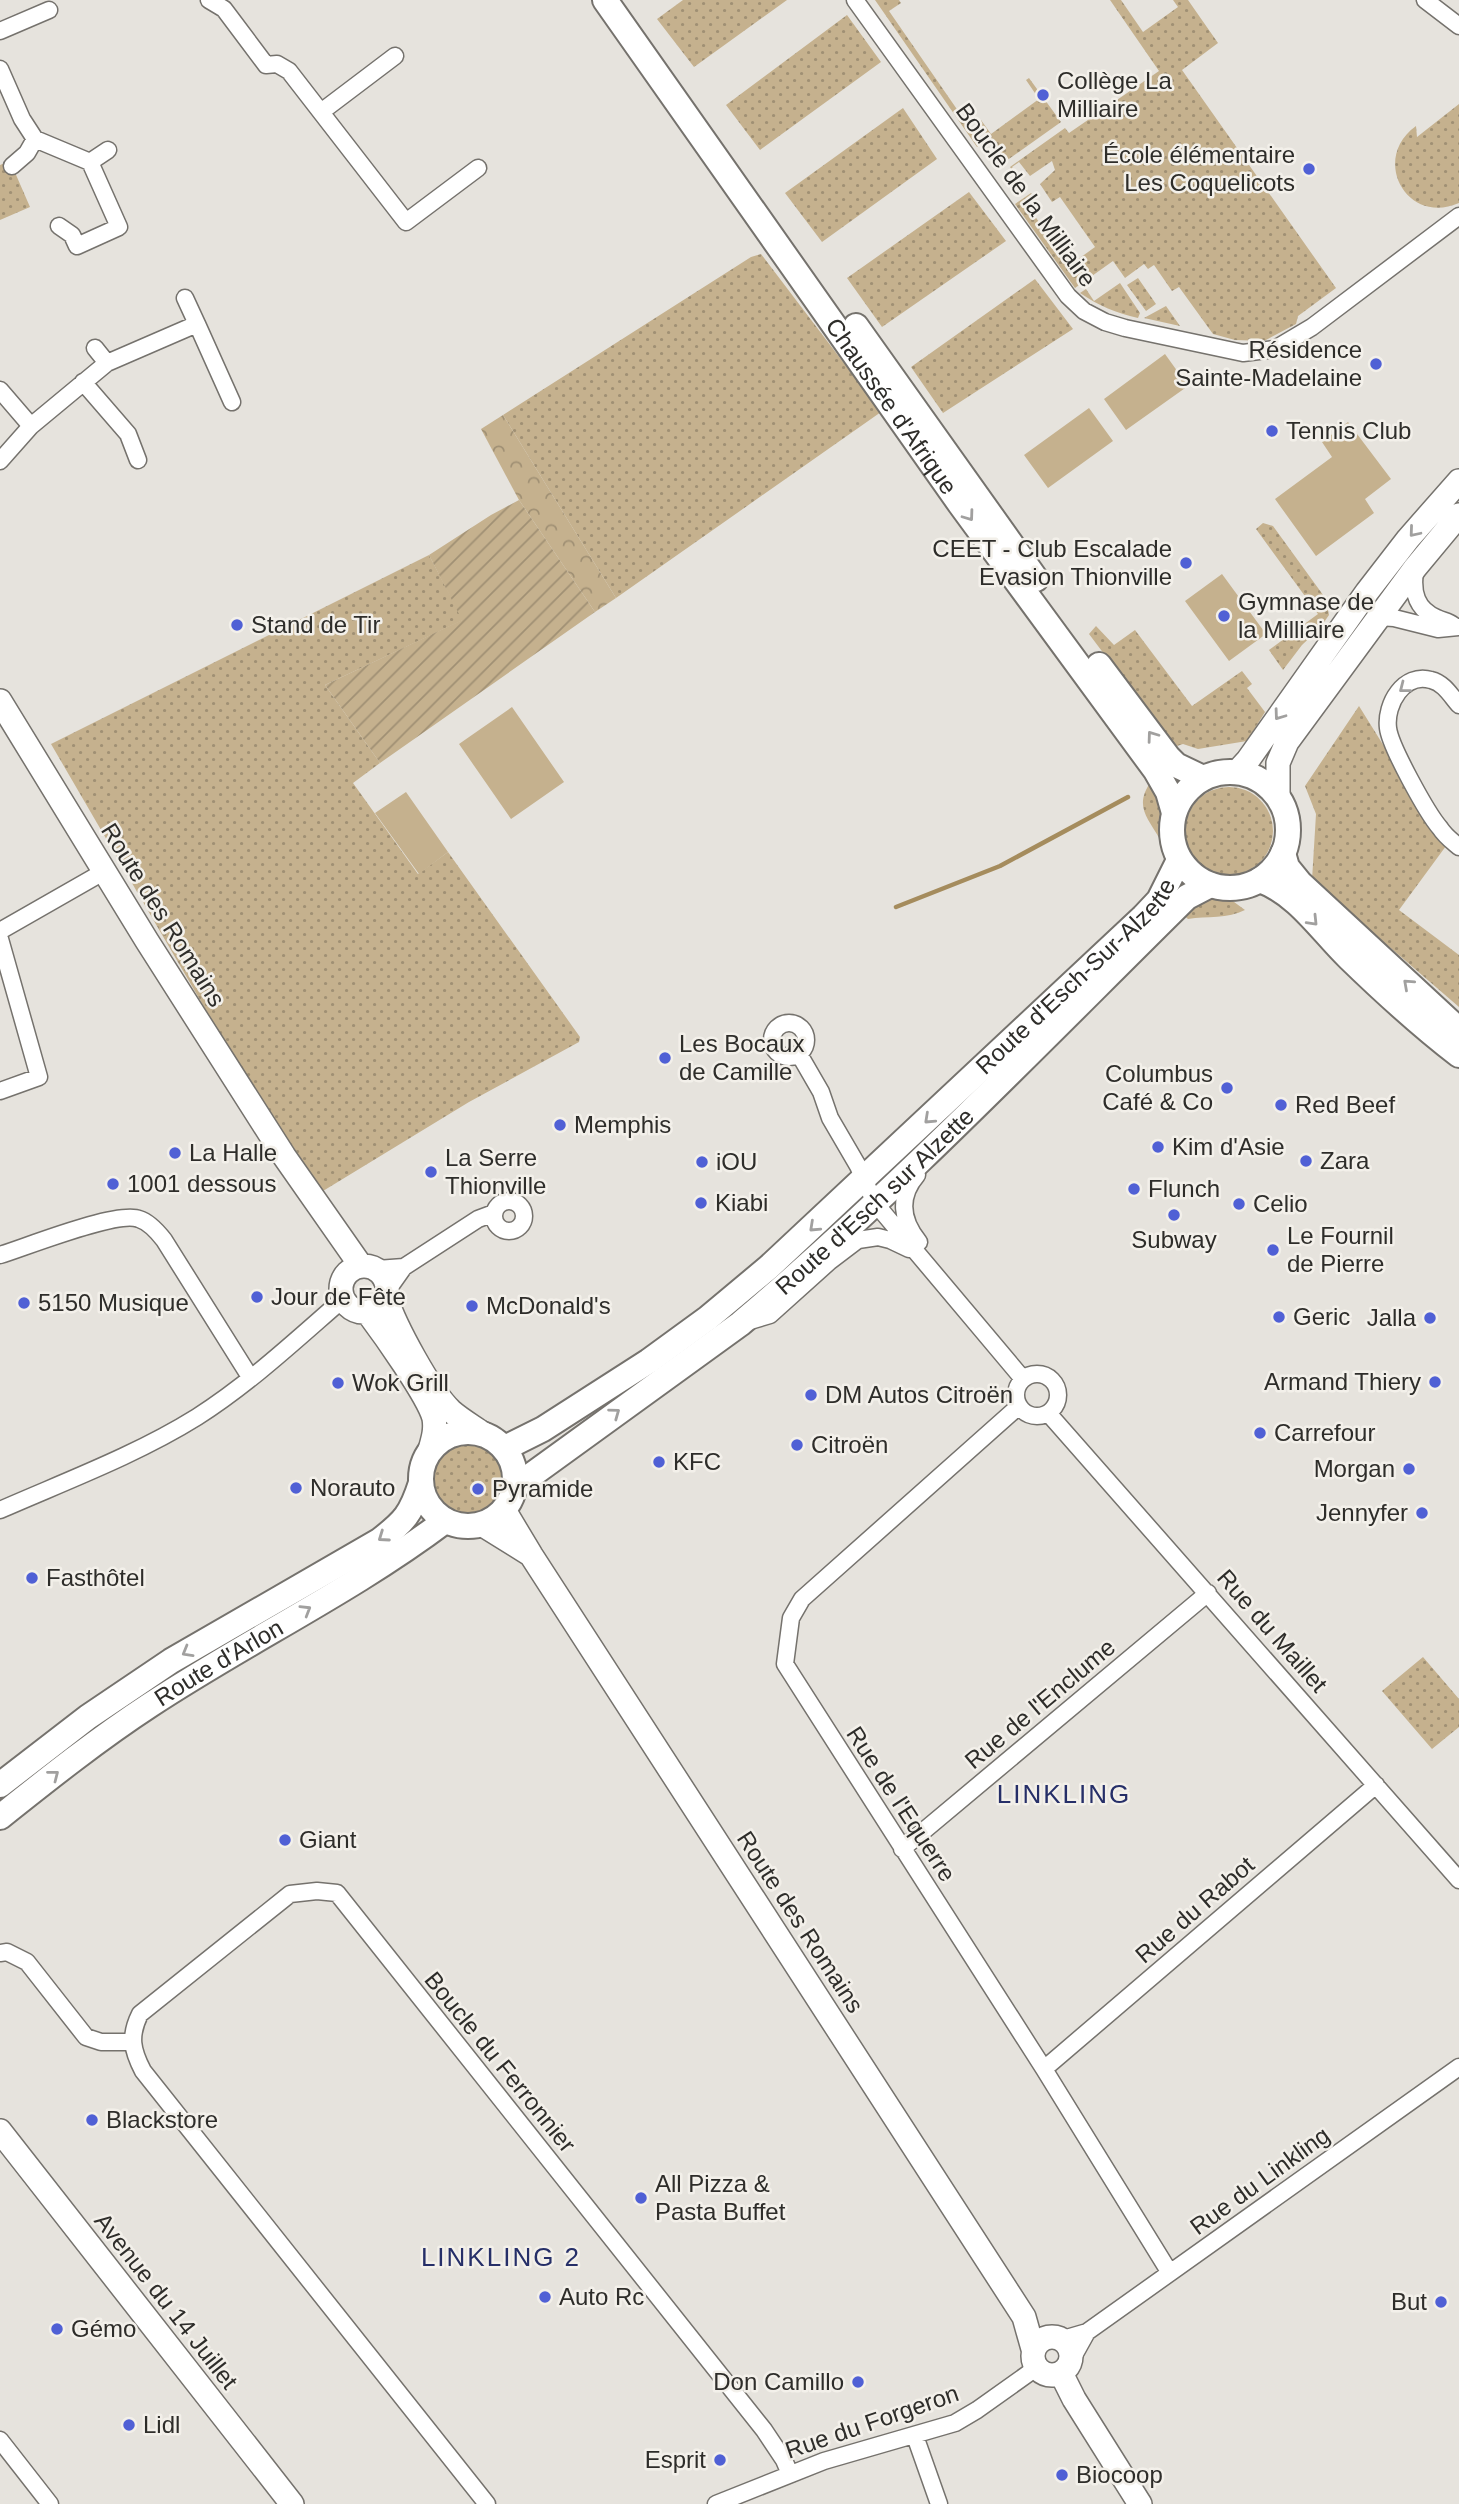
<svg xmlns="http://www.w3.org/2000/svg" width="1459" height="2504" viewBox="0 0 1459 2504" font-family="Arial,sans-serif">
	<style>
		.grass { fill: url(#grass-dots) }
		.forest { fill: url(#forest-crowns) }
		.garden { fill: url(#garden-furrows) }
		.pitch { fill: #c5b18e }
		.lines { fill: none; stroke-linecap: round; stroke-linejoin: round }
		.stream { stroke: #a58c5d; stroke-width: 4.5 }
		.street-casing { stroke: #75726d; stroke-width: 19 }
		.secondary-casing { stroke: #75726d; stroke-width: 26 }
		.primary-casing { stroke: #75726d; stroke-width: 28 }
		.street { stroke: #fff; stroke-width: 16 }
		.secondary { stroke: #fff; stroke-width: 23 }
		.primary { stroke: #fff; stroke-width: 24 }
		.oneway { stroke: #a1a09f }
		.poi-dot { fill: #5060d5; stroke: #f3f0ea; stroke-width: 2.5 }
		.labels { text-anchor: middle; stroke-width: 5; stroke-linejoin: round; paint-order: stroke }
		.poi-label { font-size: 24px; fill: #2e2d2a; stroke: #f3f0ea; text-anchor: start }
		.street-label { font-size: 24px; fill: #2e2d2a; stroke: #f3f0ea }
		.neighbourhood-label { font-size: 26px; letter-spacing: 2px; fill: #262f68; stroke: #f3f0ea }
	</style>
	<defs>
		<pattern id="grass-dots" width="8" height="8" patternUnits="userSpaceOnUse" patternTransform="scale(1.75)"><rect width="8" height="8" fill="#c5b18e"/><path d="M2 2h.1M6 6h.1" fill="none" stroke="#a09074" stroke-width="1.8" stroke-linecap="round"/></pattern>
		<pattern id="forest-crowns" width="20" height="18" patternUnits="userSpaceOnUse" patternTransform="scale(1.75)"><rect width="20" height="18" fill="#c5b18e"/><path d="M2 6a3 3 0 1 1 6 0M12 15a3 3 0 1 1 6 0" fill="none" stroke="#a09074"/></pattern>
		<pattern id="garden-furrows" width="10" height="10" patternUnits="userSpaceOnUse" patternTransform="scale(1.75)"><rect width="10" height="10" fill="#c5b18e"/><path d="M-1 1l2-2M0 10L10 0M9 11l2-2" fill="none" stroke="#a09074"/></pattern>
	</defs>
	<rect width="100%" height="100%" fill="#e6e3dd"/>
	<path class="grass" d="M683,0H787L694,67L657,19Z
		M875,0H899L901,3L889,11L981,144L977,147Z
		M1110,0H1121L1143,32L1178,7L1173,0H1188L1218,43L1182,70L1336,288L1298,316L1296,324L1264,341L1235,340L1213,334L1179,287L1172,291L1154,265L1148,269L1144,264L1125,278L1113,261L1075,288L1015,204L1031,193L1043,208L1034,215L1070,265L1095,247L1060,197L1052,202L1040,184L1055,170L1052,161L1030,176L1019,162L1012,167L1023,182L1021,183L1010,167L1065,128L1069,133L1159,71Z
		M847,15L881,62L760,150L726,105Z
		M1029,78L1061,122L1006,161L978,122L981,120L991,134L1039,99L1026,80Z
		M1459,104V203C1407,226 1370,159 1416,126L1417,137Z
		M903,108L937,159L822,242L785,193Z
		M10,161L30,207L0,220V165Z
		M969,192L1006,241L882,327L847,278Z
		M761,254L881,412L616,598L503,415L751,257Z
		M1138,278L1156,304L1146,311L1127,285Z
		M1035,279L1073,329L943,413L911,367Z
		M1120,283L1140,313L1138,318C1116,313 1099,306 1080,293L1086,289L1094,301Z
		M1166,306L1180,326L1144,318Z
		M1263,523L1273,526L1326,599L1329,615L1320,628L1302,645L1283,670L1269,650L1318,614L1256,529Z
		M429,555L463,620L325,685L380,763L353,783L418,874L448,852L580,1037L579,1042L469,1102L323,1191L239,1067L51,744Z
		M1096,626L1114,645L1135,630L1192,706L1242,671L1252,684L1247,688L1265,712L1247,741L1198,749L1183,744L1174,747L1089,634Z
		M1359,706L1446,846L1399,910L1459,955V1007L1312,880L1316,814L1305,786Z
		M1152,780L1163,805L1159,821L1160,839C1146,816 1134,805 1152,780Z
		M1185 831a44 44 0 1 1 88 0a44 44 0 1 1-88 0Z
		M1207,895L1230,899L1245,910C1228,919 1207,916 1188,919L1181,913Z
		M431 1478a39 39 0 1 1 78 0a39 39 0 1 1-78 0Z
		M1423,1657L1459,1699V1727L1432,1749L1382,1691Z"/>
	<path class="forest" d="M503,415L616,598L595,612L519,500L481,429Z"/>
	<path class="garden" d="M519,500L595,612L380,763L325,685L462,620L429,555L491,515Z"/>
	<path class="pitch" d="M1165,354L1188,386L1126,430L1104,399Z
		M1089,408L1113,441L1048,488L1024,455Z
		M1348,422L1391,479L1365,499L1374,513L1316,556L1275,499L1332,457L1322,442Z
		M1222,574L1266,634L1229,661L1185,601Z
		M512,707L564,782L511,819L459,744Z
		M406,792L448,852L419,874L375,813Z"/>
	<g class="lines">
		<path class="stream" d="M896,907L1000,866L1128,797"/>
		<defs>
			<path id="street" d="M209,0L224,9L266,65L277,64L289,71L406,222L478,168
				M855,0L1068,296L1084,311L1105,322L1125,328L1243,353L1275,349L1312,327L1459,216
				M1425,0L1459,26
				M0,31L49,10
				M0,69L22,119L35,139L27,153L12,166
				M321,112L395,56
				M35,139L90,162L119,227L77,246L72,235L59,226
				M90,162L108,150
				M185,298L197,324
				M95,348L107,363
				M83,382L128,434L138,460
				M0,390L31,426
				M0,461L31,426L107,363L197,324L232,402
				M1415,571C1412,592 1416,609 1437,618C1443,621 1448,621 1453,625
				M1378,617L1394,618L1438,629L1459,627
				M1459,705C1451,696 1444,683 1431,680C1404,672 1385,704 1388,728C1390,746 1427,813 1440,828C1445,836 1452,841 1459,847
				M0,931L105,871
				M0,939L39,1077L0,1091
				M772 1040a17 17 0 1 1 34 0a17 17 0 1 1-34 0Z
				M799,1054L821,1092L830,1118L858,1166L875,1203L1023,1379
				M917,1175C898,1197 901,1220 919,1242
				M494 1216a15 15 0 1 1 30 0a15 15 0 1 1-30 0Z
				M0,1255C26,1247 118,1210 139,1219C149,1222 157,1231 164,1240L250,1377
				M377,1269L404,1267
				M387,1291L404,1267L478,1219L494,1213
				M750,1321L770,1315L829,1262L858,1240L878,1237L890,1240L909,1249
				M1016 1395a21 21 0 1 1 42 0a21 21 0 1 1-42 0Z
				M1019,1406L802,1599L791,1618L785,1664L1044,2069L1170,2273
				M1048,1413L1459,1880
				M0,1510C66,1481 136,1455 197,1417C249,1384 296,1340 342,1300
				M902,1849L1208,1593
				M0,1953L7,1952L27,1962L86,2037L101,2042H132
				M1044,2069L1376,1785
				M1063,2339L1087,2332L1459,2067
				M1072,2359L1087,2332
				M915,2436L939,2504
				M0,2440L50,2504
				M487,2504L143,2071C132,2050 129,2036 140,2014L290,1894L317,1891L337,1893L764,2430L784,2460L790,2474
				M716,2504L824,2461L955,2423L977,2410L1036,2368"/>
			<path id="secondary" d="M0,701L147,941L284,1156L361,1266
				M1237,772L1248,760L1367,592L1408,539L1459,481
				M1278,797V763L1287,742L1415,568L1459,515
				M341 1289a23 23 0 1 1 46 0a23 23 0 1 1-46 0Z
				M386,1298C395,1326 430,1391 451,1411C460,1419 472,1426 482,1433
				M368,1313C383,1333 428,1396 434,1418C436,1430 433,1439 430,1450
				M504,1510L531,1555L1024,2317L1033,2349
				M483,1525L528,1553
				M0,2131L292,2504
				M1033 2356a19 19 0 1 1 38 0a19 19 0 1 1-38 0Z
				M1061,2373L1074,2399L1140,2504"/>
			<g id="primary">
				<path id="s1" d="M605,0L960,504L1156,771L1168,792L1174,813"/>
				<path d="M856,326L1036,579"/>
				<path d="M1099,665L1168,757L1176,765L1203,778"/>
				<circle cx="1230" cy="830" r="58"/>
				<path d="M1283,853L1287,867L1300,883L1459,1030"/>
				<path d="M1260,880C1298,894 1321,931 1349,958C1384,992 1420,1025 1459,1055"/>
				<circle cx="468" cy="1479" r="47"/>
				<path id="s2" d="M505,1448L543,1429L649,1361L708,1318L769,1267L1143,917L1159,900L1179,860"/>
				<path id="s3" d="M515,1487L740,1324C897,1191 1040,1042 1187,897L1210,885"/>
				<path d="M0,1785L88,1717L171,1661L379,1541C405,1521 411,1514 421,1483"/>
				<path id="s4" d="M0,1817C49,1778 98,1739 150,1705C247,1641 352,1591 445,1521"/>
			</g>
		</defs>
		<use href="#street" class="street-casing"/>
		<use href="#secondary" class="secondary-casing"/>
		<use href="#primary" class="primary-casing"/>
		<use href="#street" class="street"/>
		<use href="#secondary" class="secondary"/>
		<use href="#primary" class="primary"/>
	</g>
	<defs><path id="oneway-chevron" d="M-2-3.5L2.5 0L-2 3.5" fill="none" stroke-width="1.6" stroke-linecap="round" stroke-linejoin="round" transform="scale(1.75)"/></defs>
	<g class="oneway">
		<use href="#oneway-chevron" transform="translate(969 516) rotate(54)"/>
		<use href="#oneway-chevron" transform="translate(1414 532) rotate(130)"/>
		<use href="#oneway-chevron" transform="translate(1404 688) rotate(142)"/>
		<use href="#oneway-chevron" transform="translate(1279 715) rotate(126)"/>
		<use href="#oneway-chevron" transform="translate(1152 736) rotate(-126)"/>
		<use href="#oneway-chevron" transform="translate(1313 921) rotate(46)"/>
		<use href="#oneway-chevron" transform="translate(1408 984) rotate(-138)"/>
		<use href="#oneway-chevron" transform="translate(929 1119) rotate(137)"/>
		<use href="#oneway-chevron" transform="translate(814 1227) rotate(137)"/>
		<use href="#oneway-chevron" transform="translate(615 1413) rotate(-36)"/>
		<use href="#oneway-chevron" transform="translate(383 1537) rotate(145)"/>
		<use href="#oneway-chevron" transform="translate(306 1610) rotate(-31)"/>
		<use href="#oneway-chevron" transform="translate(187 1652) rotate(150)"/>
		<use href="#oneway-chevron" transform="translate(54 1775) rotate(-38)"/>
	</g>
	<g class="poi-dot">
		<circle cx="1043" cy="95" r="7"/>
		<circle cx="1309" cy="169" r="7"/>
		<circle cx="1376" cy="364" r="7"/>
		<circle cx="1272" cy="431" r="7"/>
		<circle cx="1186" cy="563" r="7"/>
		<circle cx="1224" cy="616" r="7"/>
		<circle cx="237" cy="625" r="7"/>
		<circle cx="665" cy="1058" r="7"/>
		<circle cx="1227" cy="1088" r="7"/>
		<circle cx="1281" cy="1105" r="7"/>
		<circle cx="560" cy="1125" r="7"/>
		<circle cx="1158" cy="1147" r="7"/>
		<circle cx="175" cy="1153" r="7"/>
		<circle cx="1306" cy="1161" r="7"/>
		<circle cx="702" cy="1162" r="7"/>
		<circle cx="431" cy="1172" r="7"/>
		<circle cx="113" cy="1184" r="7"/>
		<circle cx="1134" cy="1189" r="7"/>
		<circle cx="701" cy="1203" r="7"/>
		<circle cx="1239" cy="1204" r="7"/>
		<circle cx="1174" cy="1215" r="7"/>
		<circle cx="1273" cy="1250" r="7"/>
		<circle cx="257" cy="1297" r="7"/>
		<circle cx="24" cy="1303" r="7"/>
		<circle cx="472" cy="1306" r="7"/>
		<circle cx="1279" cy="1317" r="7"/>
		<circle cx="1430" cy="1318" r="7"/>
		<circle cx="1435" cy="1382" r="7"/>
		<circle cx="338" cy="1383" r="7"/>
		<circle cx="811" cy="1395" r="7"/>
		<circle cx="1260" cy="1433" r="7"/>
		<circle cx="797" cy="1445" r="7"/>
		<circle cx="659" cy="1462" r="7"/>
		<circle cx="1409" cy="1469" r="7"/>
		<circle cx="296" cy="1488" r="7"/>
		<circle cx="478" cy="1489" r="7"/>
		<circle cx="1422" cy="1513" r="7"/>
		<circle cx="32" cy="1578" r="7"/>
		<circle cx="285" cy="1840" r="7"/>
		<circle cx="92" cy="2120" r="7"/>
		<circle cx="641" cy="2198" r="7"/>
		<circle cx="545" cy="2297" r="7"/>
		<circle cx="1441" cy="2302" r="7"/>
		<circle cx="57" cy="2329" r="7"/>
		<circle cx="858" cy="2382" r="7"/>
		<circle cx="129" cy="2425" r="7"/>
		<circle cx="720" cy="2460" r="7"/>
		<circle cx="1062" cy="2475" r="7"/>
	</g>
	<g class="labels">
		<g class="poi-label">
			<text x="1057" y="89">Collège La<tspan x="1057" dy="28">Milliaire</tspan></text>
			<text x="1295" y="163" text-anchor="end">École élémentaire<tspan x="1295" dy="28">Les Coquelicots</tspan></text>
			<text x="1362" y="358" text-anchor="end">Résidence<tspan x="1362" dy="28">Sainte-Madelaine</tspan></text>
			<text x="1286" y="439">Tennis Club</text>
			<text x="1172" y="557" text-anchor="end">CEET - Club Escalade<tspan x="1172" dy="28">Evasion Thionville</tspan></text>
			<text x="1238" y="610">Gymnase de<tspan x="1238" dy="28">la Milliaire</tspan></text>
			<text x="251" y="633">Stand de Tir</text>
			<text x="679" y="1052">Les Bocaux<tspan x="679" dy="28">de Camille</tspan></text>
			<text x="1213" y="1082" text-anchor="end">Columbus<tspan x="1213" dy="28">Café &amp; Co</tspan></text>
			<text x="1295" y="1113">Red Beef</text>
			<text x="574" y="1133">Memphis</text>
			<text x="1172" y="1155">Kim d'Asie</text>
			<text x="189" y="1161">La Halle</text>
			<text x="445" y="1166">La Serre<tspan x="445" dy="28">Thionville</tspan></text>
			<text x="1320" y="1169">Zara</text>
			<text x="716" y="1170">iOU</text>
			<text x="127" y="1192">1001 dessous</text>
			<text x="1148" y="1197">Flunch</text>
			<text x="715" y="1211">Kiabi</text>
			<text x="1253" y="1212">Celio</text>
			<text x="1287" y="1244">Le Fournil<tspan x="1287" dy="28">de Pierre</tspan></text>
			<text x="1174" y="1248" text-anchor="middle">Subway</text>
			<text x="271" y="1305">Jour de Fête</text>
			<text x="38" y="1311">5150 Musique</text>
			<text x="486" y="1314">McDonald's</text>
			<text x="1293" y="1325">Geric</text>
			<text x="1416" y="1326" text-anchor="end">Jalla</text>
			<text x="1421" y="1390" text-anchor="end">Armand Thiery</text>
			<text x="352" y="1391">Wok Grill</text>
			<text x="825" y="1403">DM Autos Citroën</text>
			<text x="1274" y="1441">Carrefour</text>
			<text x="811" y="1453">Citroën</text>
			<text x="673" y="1470">KFC</text>
			<text x="1395" y="1477" text-anchor="end">Morgan</text>
			<text x="310" y="1496">Norauto</text>
			<text x="492" y="1497">Pyramide</text>
			<text x="1408" y="1521" text-anchor="end">Jennyfer</text>
			<text x="46" y="1586">Fasthôtel</text>
			<text x="299" y="1848">Giant</text>
			<text x="106" y="2128">Blackstore</text>
			<text x="655" y="2192">All Pizza &amp;<tspan x="655" dy="28">Pasta Buffet</tspan></text>
			<text x="559" y="2305">Auto Rc</text>
			<text x="1427" y="2310" text-anchor="end">But</text>
			<text x="71" y="2337">Gémo</text>
			<text x="844" y="2390" text-anchor="end">Don Camillo</text>
			<text x="143" y="2433">Lidl</text>
			<text x="706" y="2468" text-anchor="end">Esprit</text>
			<text x="1076" y="2483">Biocoop</text>
		</g>
		<g class="street-label">
			<text transform="translate(1026 195) rotate(54)" y="8">Boucle de la Milliaire</text>
			<text dy="8" stroke="none"><textPath href="#s1" startOffset="497">Chaussée d'Afrique</textPath></text>
			<text transform="translate(163 915) rotate(58)" y="8">Route des Romains</text>
			<text dy="8" stroke="none"><textPath href="#s2" startOffset="744">Route d'Esch-Sur-Alzette</textPath></text>
			<text dy="8" stroke="none"><textPath href="#s3" startOffset="460">Route d'Esch sur Alzette</textPath></text>
			<text transform="translate(1272 1631) rotate(49)" y="8">Rue du Maillet</text>
			<text dy="8" stroke="none"><textPath href="#s4" startOffset="268">Route d'Arlon</textPath></text>
			<text transform="translate(1040 1704) rotate(-40)" y="8">Rue de l'Enclume</text>
			<text transform="translate(901 1804) rotate(57)" y="8">Rue de l'Equerre</text>
			<text transform="translate(1195 1910) rotate(-41)" y="8">Rue du Rabot</text>
			<text transform="translate(800 1922) rotate(57)" y="8">Route des Romains</text>
			<text transform="translate(500 2062) rotate(51)" y="8">Boucle du Ferronnier</text>
			<text transform="translate(1260 2181) rotate(-36)" y="8">Rue du Linkling</text>
			<text transform="translate(166 2301) rotate(52)" y="8">Avenue du 14 Juillet</text>
			<text transform="translate(872 2422) rotate(-19)" y="8">Rue du Forgeron</text>
		</g>
		<g class="neighbourhood-label">
			<text x="1064" y="1803">LINKLING</text>
			<text x="501" y="2266">LINKLING 2</text>
		</g>
	</g>
</svg>
